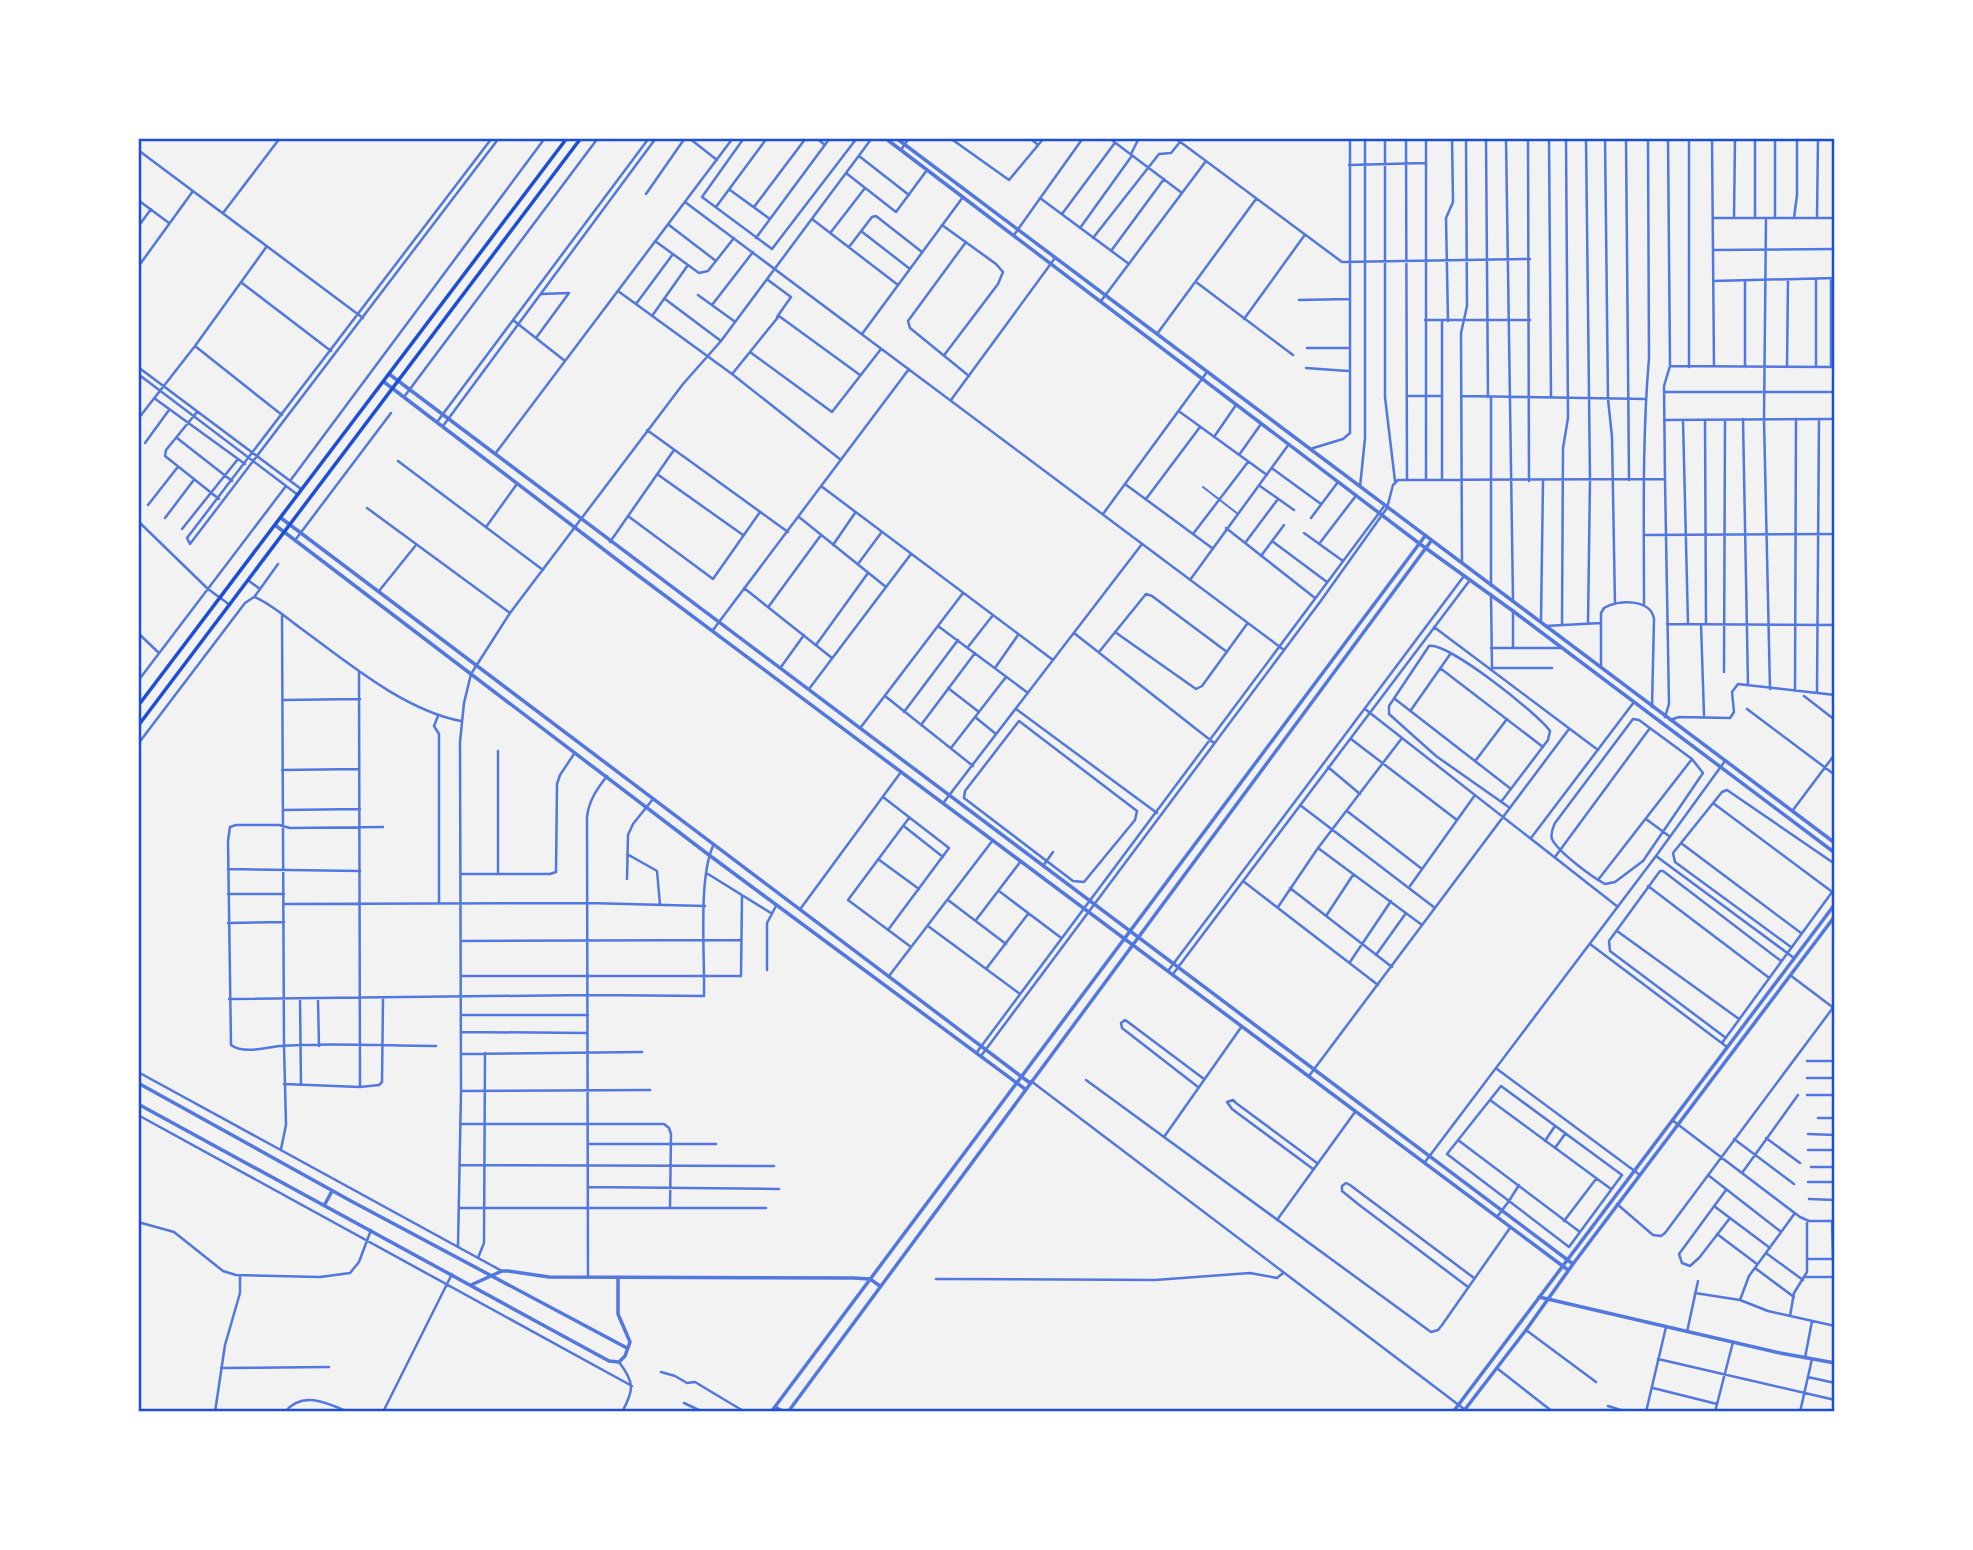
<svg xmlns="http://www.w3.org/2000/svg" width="1973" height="1550" viewBox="0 0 1973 1550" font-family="'Times New Roman',serif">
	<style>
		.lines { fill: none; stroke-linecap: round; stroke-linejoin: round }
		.pedestrian { stroke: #5277de; stroke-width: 2 }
		.minor { stroke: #5277de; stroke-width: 2.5 }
		.tertiary { stroke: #5277de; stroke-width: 3.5 }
		.secondary { stroke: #1d4ed8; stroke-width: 3.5 }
		.neatline { fill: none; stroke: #1d4ed8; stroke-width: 2.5 }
	</style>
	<rect width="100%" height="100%" fill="#f2f2f2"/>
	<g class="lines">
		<path class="pedestrian" d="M1203,487L1238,514"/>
		<path class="minor" d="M492,138L187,538L190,544L499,138
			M689,138L717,160
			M744,138L702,197L772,249L857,138
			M816,138L825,145
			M950,138L1009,180L1044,138
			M1030,138L1038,145
			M1109,138L1182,193
			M1175,138L1342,262L1530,259
			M1385,138V397L1395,481
			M1406,138L1407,478
			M1426,138V479
			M1486,138L1488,397
			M1506,138L1513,600
			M1528,138L1529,481
			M1549,138L1551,397
			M1586,138L1590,480L1588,623
			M1605,138L1608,399L1612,437L1615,604
			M1626,138L1629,480
			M1689,138V367
			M1712,138L1714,367
			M1775,138V218
			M138,150L363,318
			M901,150L909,138
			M1131,154L1139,138
			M859,156L909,195
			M1349,165L1426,163
			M846,173L896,212L927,170
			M730,190L770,219
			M646,194L685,138
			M1040,198L1129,264
			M138,200L169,223
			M685,202L1284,650
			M716,207L767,138
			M754,207L806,138
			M223,213L280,138
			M1062,214L1114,144
			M1713,218H1835
			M1734,218L1735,138
			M1755,218V138
			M1766,218L1764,419L1770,689
			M1794,218L1797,195V138
			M1817,218L1818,138
			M812,219L898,285
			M669,225L716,261
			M942,225L996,264L1003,272L998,284L945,354
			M138,227L151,209
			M1080,228L1131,157
			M861,231L910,269
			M831,232L865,188
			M1014,235L1083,138
			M756,238L830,138
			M1093,238L1159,154L1171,153L1180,142
			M655,241L699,273L708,271L734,238
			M966,242L908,321L910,328L969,376
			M849,247L872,217L876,216L922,252
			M1713,250L1835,249
			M1111,251L1164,179
			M138,267L193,191
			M768,280L791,297L777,317
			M1713,281L1835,278
			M1745,281V367
			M1196,282L1293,355
			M242,283L331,351
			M618,291L732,374L841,460
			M698,295L734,321
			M665,299L721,341
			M1299,300L1349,299
			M1101,301L1206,161
			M636,304L673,254
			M712,305L753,252
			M652,316L688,265
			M1244,319L1304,236
			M513,320L565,361
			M1425,320H1530
			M1448,321L1446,218L1453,202L1452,138
			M862,334L963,197
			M1157,334L1256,199
			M536,338L569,293L541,294
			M195,346L282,415
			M1307,348H1350
			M750,352L832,412L881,349
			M1670,366L1835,367
			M1816,366V279
			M138,367L301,489
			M1787,367L1788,280
			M1831,367V279
			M1306,368L1348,371
			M733,373L779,316L860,375
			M138,374L298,495
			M1664,392H1835
			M1407,396H1442
			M1461,396L1646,399
			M404,397L598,138
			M154,398L245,464
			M951,400L1055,258
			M197,412L166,450L165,456L219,499
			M1180,412L1267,475
			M138,419L195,346L267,246
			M1743,419L1748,685
			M1664,420L1835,419
			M1683,420L1688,624
			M1705,420L1706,624
			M437,422L649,138
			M443,426L656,138
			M647,430L788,532
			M1214,437L1236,405
			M177,438L232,481
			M145,443L169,410
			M1310,449L1343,439L1350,433V138
			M495,454L733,138
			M1239,455L1261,424
			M398,461L543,570
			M1273,469L1321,504
			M657,474L743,535
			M1665,479L1664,386L1670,366L1668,138
			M1442,480V321
			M290,481L545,138
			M1125,484L1212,548
			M821,486L1053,660
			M1260,486L1294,510
			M1360,487L1365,438V138
			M1146,499L1200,427
			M148,505L177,468
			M367,508L510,613
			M1103,514L1207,372
			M628,516L713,579L760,512
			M799,517L886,587
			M165,518L193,481
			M1311,518L1338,482
			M138,521L208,589L230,605
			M486,527L517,484
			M1226,528L1315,598
			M182,529L238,459
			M1304,533L1343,561
			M1193,534L1248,462
			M1646,535L1835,534
			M296,539L391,413
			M1272,541L1327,582
			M610,542L674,450
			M1245,543L1278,499
			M1319,544L1355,497
			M833,545L855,513
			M1261,556L1284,525
			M1462,563L1461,333L1467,306L1466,138
			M858,564L881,533
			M1190,580L1289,444
			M249,581L260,589
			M1491,586V397
			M744,588L832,658
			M379,591L416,545
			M1491,594L1492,668
			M255,596L278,564
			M1644,604C1644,522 1642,440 1649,358L1648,138
			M769,606L821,535
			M1541,621L1543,481
			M1667,624L1835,625
			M1701,624L1704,715
			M1562,625L1563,448L1568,418L1566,138
			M938,626L1028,693
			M1545,626L1601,623
			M1434,627L1598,750
			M713,630L909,369
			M1115,632L1196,689L1202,686L1247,624
			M138,633L159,653
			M1074,633L1214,743
			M816,645L868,573
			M968,647L993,615
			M1513,647V612
			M1491,648H1562
			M1099,652L1146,594L1152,596L1227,652
			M1601,666V613L1604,608C1618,599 1651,599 1654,619L1652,707
			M781,667L804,635
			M995,668L1018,635
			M1440,668L1543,747
			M1493,668H1552
			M359,671L360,1087
			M1724,672L1725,420
			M138,681L286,486
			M948,688L979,712
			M809,689L911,554
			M1795,691L1796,419
			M1817,693L1819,419
			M885,696L973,766
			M1804,696L1835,720
			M1395,699L1511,789
			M283,700L360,699
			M1016,709L1157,813
			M1365,709L1618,907
			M1747,709L1835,775
			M1411,710L1451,653
			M904,712L958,640
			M438,716L434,726L439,734V903
			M975,717L996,734
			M1633,719L1639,720L1692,759L1703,773L1643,861L1615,882L1605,884C1592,877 1558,852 1552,839C1550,833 1553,828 1555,823Z
			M1670,720L1679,717L1730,718L1734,712L1732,692L1738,684L1835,695
			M1019,721L1137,811L1135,820L1084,882L1073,881L964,798L965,791Z
			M921,725L975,653
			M861,727L963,593
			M1351,739L1457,820
			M138,744L245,603L254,597C270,603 285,617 299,627C346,661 403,710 461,721
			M951,748L1006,677
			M498,751V874
			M1476,760L1507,719
			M1328,767L1360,794
			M282,770L359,769
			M883,797L949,848L888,930
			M944,802L1142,544
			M1501,802L1548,740L1550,731C1537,713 1448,642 1429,646L1389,706V714L1436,756L1510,808
			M1713,803L1831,891
			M1300,805L1435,908
			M283,810L360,809
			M1793,810L1835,754
			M1347,811L1422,869
			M909,818L848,900L911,947
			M1646,819L1669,836
			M383,827L290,828L279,825H236L230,827L228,841L231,1045C243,1054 265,1048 279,1046C330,1042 384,1046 436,1046
			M905,827L943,857
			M1531,838L1634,702
			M1681,843L1801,933
			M1318,848L1422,925
			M627,854L657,871L660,905
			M1656,856L1794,958
			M1555,857L1650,728
			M878,859L919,889
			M1043,866L1053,852
			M228,869L360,871
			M462,874H550L556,872L557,784L560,775L574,754
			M708,874L771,913
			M627,879L628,835L633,824L653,799
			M1598,880L1692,759
			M1243,881L1378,985
			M1410,886L1475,795
			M1648,886L1768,977
			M1290,888L1392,967
			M999,891L1060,937
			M228,894H284
			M948,900L1006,944
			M285,904L588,903L705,906
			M1278,907L1318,848L1402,738
			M801,908L901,772
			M1326,916L1353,875
			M976,920L1021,861
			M228,923L284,922
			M928,926L1020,994
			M1617,931L1739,1019
			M461,941L741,940
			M1590,944L1727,1047
			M1791,947L1675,862L1673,853L1722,792L1727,790L1835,864
			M1376,955L1406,913
			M1350,962L1391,901
			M986,969L1028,914
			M767,970V923L776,906
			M1168,971L1464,576
			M1173,974L1470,580
			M1790,975L1835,1009
			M461,976H741L742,895
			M889,976L993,840
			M229,999L588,995L704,996C705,957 698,879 713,846
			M300,999L301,1085
			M318,1000L319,1046
			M462,1015H588
			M461,1032L587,1033
			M1726,1038L1610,951L1609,941L1660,871H1663L1781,961
			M1722,1043L1835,888
			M977,1052L1385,505
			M461,1054L642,1052
			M981,1056L1320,602L1387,508L1393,485L1398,480L1665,479L1669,704L1665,717
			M1807,1061H1835
			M1497,1069L1640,1175
			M138,1072L502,1271
			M1309,1076L1569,729
			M1807,1078H1835
			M1086,1080L1431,1332L1438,1330L1442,1325L1510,1228
			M1031,1081L1468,1412
			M284,1084L360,1087L379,1085L382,1082L383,999
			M1198,1087L1122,1028L1121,1023L1125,1020L1128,1022L1204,1079
			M461,1091L650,1090
			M1807,1095H1835
			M1490,1100L1611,1189
			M138,1115L632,1386
			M1818,1118H1835
			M1672,1120L1800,1217L1809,1221H1835
			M460,1124H664L669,1128L671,1134L670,1208
			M1808,1134L1835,1135
			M1164,1137L1242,1026
			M1766,1138L1800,1163
			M1734,1139L1794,1184
			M1458,1140L1580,1232
			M1545,1141L1555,1126
			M588,1144H716
			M1555,1148L1565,1134
			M281,1149L286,1125L284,1046L282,616
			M1808,1150H1835
			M1425,1162L1656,856L1725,761
			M460,1165L774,1166
			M1811,1167H1835
			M1313,1169L1232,1109L1227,1102L1233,1100L1236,1103L1317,1163
			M1742,1173L1798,1095
			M1708,1175L1780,1231
			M1808,1182H1835
			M588,1187L779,1189
			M1726,1190L1682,1250L1679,1254L1682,1263L1690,1266L1699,1258L1730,1218
			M1809,1199L1835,1200
			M1617,1204L1653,1235L1661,1236L1665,1233L1835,1005
			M1714,1206L1770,1248
			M460,1208H766
			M1497,1217L1509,1201L1569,1247L1622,1175L1501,1086L1447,1154L1509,1201L1519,1185
			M1277,1220L1355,1112
			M1564,1221L1596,1179
			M1832,1221L1833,1259
			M138,1222L174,1232L223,1271L236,1275L320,1277L350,1273L359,1262L371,1230
			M1717,1234L1757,1264
			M458,1246L461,1091L460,742L464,703L471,674L510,613L683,384L721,341L872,138
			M1766,1253L1803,1280
			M478,1258L484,1243L485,1053
			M1807,1259H1835
			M1755,1268L1794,1297
			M588,1277L587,817C589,800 597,789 607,776
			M1805,1277H1835
			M936,1279L1155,1280L1250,1273L1277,1278L1283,1273
			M1468,1287L1358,1204L1342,1191V1186L1346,1183L1350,1185L1474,1278
			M1695,1293L1740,1300L1768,1311L1835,1326
			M1740,1300L1749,1276L1795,1213
			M1790,1316L1794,1293L1807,1272V1220
			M1526,1330L1596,1382
			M1687,1332L1698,1281
			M1805,1358L1812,1321
			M1658,1359L1835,1400
			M619,1362C635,1383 634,1390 622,1412
			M221,1368L329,1367
			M1498,1369L1553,1412
			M661,1372L675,1376L687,1383L695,1382L745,1412
			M1808,1377L1835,1383
			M1653,1388L1717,1404
			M684,1403L703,1412
			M1608,1406L1627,1412
			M215,1412L225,1345L240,1293V1276
			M285,1412C302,1390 328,1403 348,1412
			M383,1412L452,1274
			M1646,1412L1666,1327
			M1715,1412L1733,1342
			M1800,1412L1812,1359"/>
		<path class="tertiary" d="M885,138L1420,544L1513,611L1835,853
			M896,138L1835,843
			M389,374L1573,1264
			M384,382L628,568L1568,1270
			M281,518L1030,1083
			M275,525L709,855L1025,1089
			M138,1083L351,1201L627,1348
			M138,1104L609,1361L619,1362L625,1356L630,1342L618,1314V1277
			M325,1204L332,1191
			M471,1285L502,1271H508L549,1277L853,1278L870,1279L880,1286
			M1539,1297L1780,1353L1835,1363
			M775,1407L785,1412
			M771,1412L1425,536
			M788,1412L1431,541
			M1453,1412L1835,904
			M1463,1412L1526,1330L1573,1264L1835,916"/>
		<path class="secondary" d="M138,706L567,138
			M138,726L581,138"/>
	</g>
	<rect width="1973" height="1550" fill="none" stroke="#ffffff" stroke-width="280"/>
	<rect x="140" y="140" width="1693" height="1270" class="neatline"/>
</svg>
